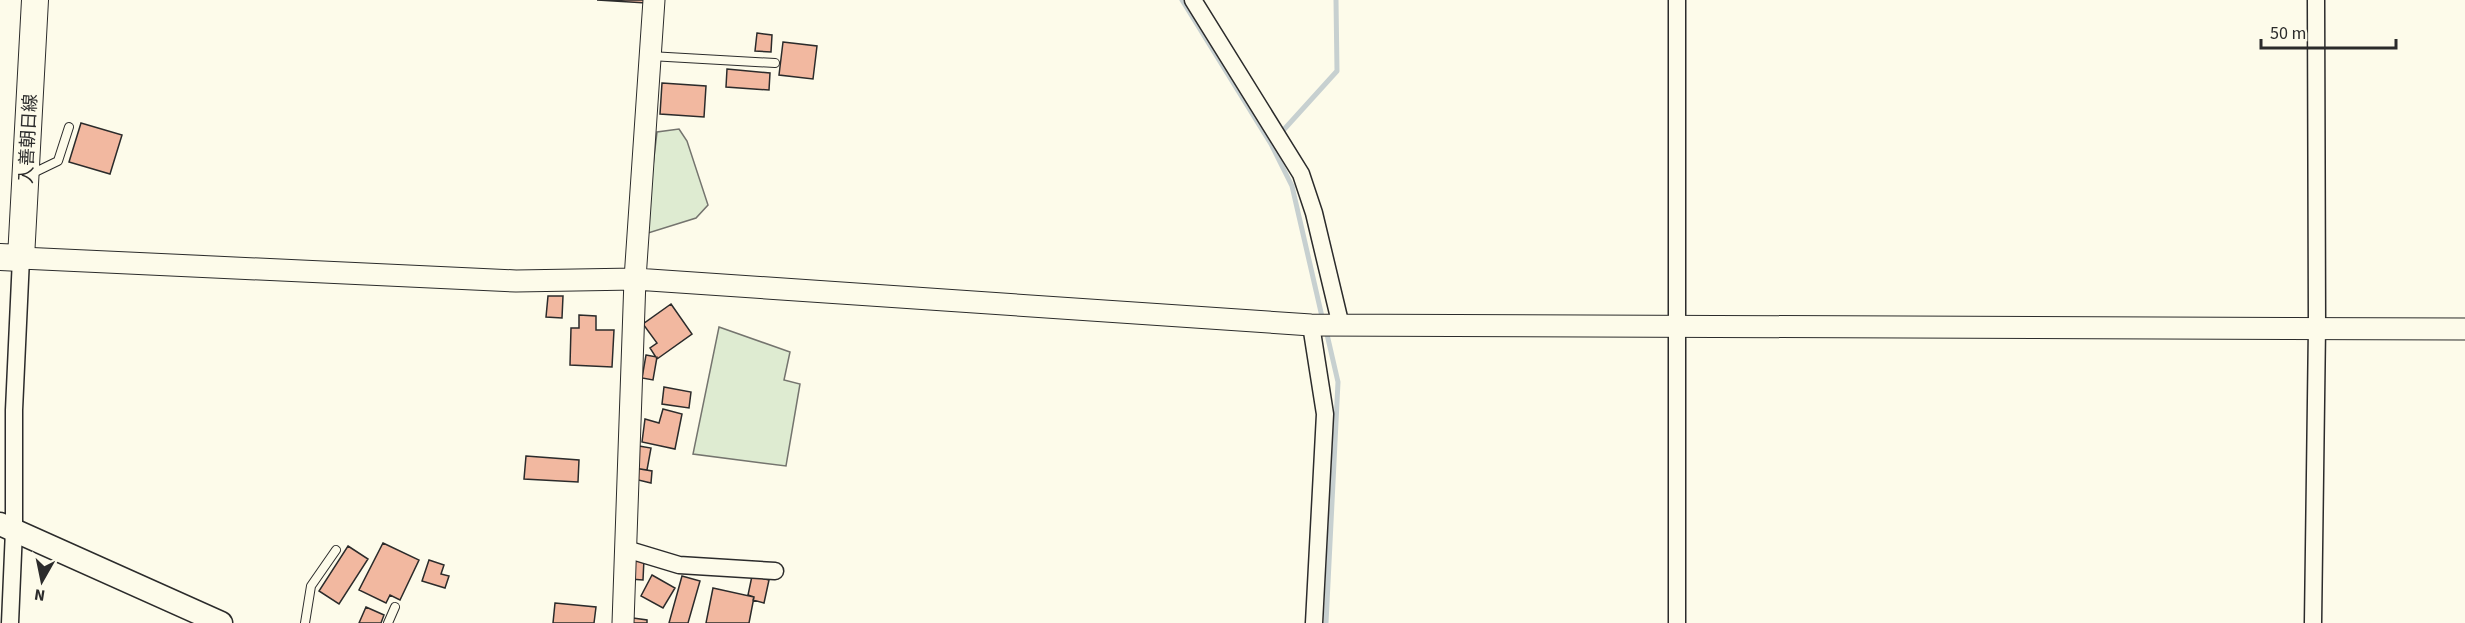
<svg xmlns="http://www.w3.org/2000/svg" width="2465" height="623" viewBox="0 0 2465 623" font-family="'Source Sans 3','Noto Sans JP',sans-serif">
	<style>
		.green { fill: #deebd1; stroke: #74746e; stroke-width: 1.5 }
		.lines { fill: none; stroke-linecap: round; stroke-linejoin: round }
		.stream { stroke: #c7d0d0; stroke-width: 5 }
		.building { fill: #f2b8a0; stroke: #2b2b2b; stroke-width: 1.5 }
		.service-casing { stroke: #2b2b2b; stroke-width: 10 }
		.minor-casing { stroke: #2b2b2b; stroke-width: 19 }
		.tertiary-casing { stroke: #2b2b2b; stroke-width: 23 }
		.secondary-casing { stroke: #2b2b2b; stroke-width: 25 }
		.primary-casing { stroke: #2b2b2b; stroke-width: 28 }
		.service { stroke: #fdfbea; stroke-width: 8 }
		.minor { stroke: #fdfbea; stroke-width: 16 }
		.tertiary { stroke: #fdfbea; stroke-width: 21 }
		.secondary { stroke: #fdfbea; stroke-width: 22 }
		.primary { stroke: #fdfbea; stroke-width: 26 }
		.labels { text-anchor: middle; stroke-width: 4.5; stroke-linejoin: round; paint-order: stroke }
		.street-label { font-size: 18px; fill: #2b2b2b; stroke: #fdfbea }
	</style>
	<rect width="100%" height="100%" fill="#fdfbea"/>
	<path class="green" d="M679,129L687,141L708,205L696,218L645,234L657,132Z
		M719,327L790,352L784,380L800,384L786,466L693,454Z"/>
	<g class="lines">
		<path class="stream" d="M1182,0L1271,144L1292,186L1323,321
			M1279,135L1337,71L1336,0
			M1326,330L1338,382L1326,623"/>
	</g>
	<path class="building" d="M597,0H646V3Z
		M757,33L772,35L771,52L755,51Z
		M783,42L817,46L813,79L779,75Z
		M727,69L770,73L769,90L726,87Z
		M662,83L706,86L704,117L660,114Z
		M81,123L122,135L110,174L69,162Z
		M548,296H563L562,318L546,317Z
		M671,304L692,334L657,359L650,348L657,343L643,324Z
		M579,315L596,316V330H614L612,367L570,365L571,328H579Z
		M646,355L657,357L653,380L642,378Z
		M664,387L691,392L689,408L662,404Z
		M663,409L682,414L675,449L642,442L645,419L659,423Z
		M639,446L651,448L647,470L634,468Z
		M526,456L579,460L578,482L524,479Z
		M634,468L652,471L651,483L634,479Z
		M383,543L419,560L400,600L390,595L386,603L359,590Z
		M348,546L368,559L339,604L319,591Z
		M631,558L644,559L643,580L630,579Z
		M429,560L444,565L441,574L449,576L445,588L422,581Z
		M652,575L675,588L663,608L641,596Z
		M682,576L700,581L688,623H669Z
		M752,576L769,580L764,603L753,600L754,597L748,595Z
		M713,588L754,597L749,623H706Z
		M555,603L596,607L594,623H553Z
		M366,607L384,615L381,623H359Z
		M633,618L647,620V623H632Z"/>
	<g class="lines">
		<defs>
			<path id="service" d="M650,56L775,63
				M29,175L58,161L69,127
				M305,623L311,586L336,550
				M388,623L395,607"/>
			<path id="minor" d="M1193,0L1301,174L1314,213L1341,326
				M1311,325L1325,414L1314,623
				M626,549L679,565L775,571
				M10,623L14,530V410L21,258
				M1677,623V0
				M2313,623L2317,327L2316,0"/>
			<path id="tertiary" d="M21,258L516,281L635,279L1311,325L2465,329
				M623,623L635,279L654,0"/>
			<path id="secondary" d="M0,524L221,623"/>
			<path id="primary" d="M0,257L21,258L35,0"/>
		</defs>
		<use href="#service" class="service-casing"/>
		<use href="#minor" class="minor-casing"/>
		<use href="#tertiary" class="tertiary-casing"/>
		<use href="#secondary" class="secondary-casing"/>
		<use href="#primary" class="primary-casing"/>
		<use href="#service" class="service"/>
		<use href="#minor" class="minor"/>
		<use href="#tertiary" class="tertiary"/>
		<use href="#secondary" class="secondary"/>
		<use href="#primary" class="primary"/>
	</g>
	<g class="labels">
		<g class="street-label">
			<text transform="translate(28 139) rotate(-87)" y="6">入善朝日線</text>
		</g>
	</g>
	<g transform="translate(42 581) rotate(189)" stroke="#fdfbea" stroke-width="4.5" paint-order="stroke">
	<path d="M0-4.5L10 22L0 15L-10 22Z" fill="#2b2b2b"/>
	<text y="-9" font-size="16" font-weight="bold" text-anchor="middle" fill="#2b2b2b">N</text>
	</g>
	<path d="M2261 39v9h135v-9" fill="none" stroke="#2b2b2b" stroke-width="3"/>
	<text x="2270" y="39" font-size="18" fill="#2b2b2b" stroke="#fdfbea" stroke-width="4.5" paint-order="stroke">50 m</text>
</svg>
